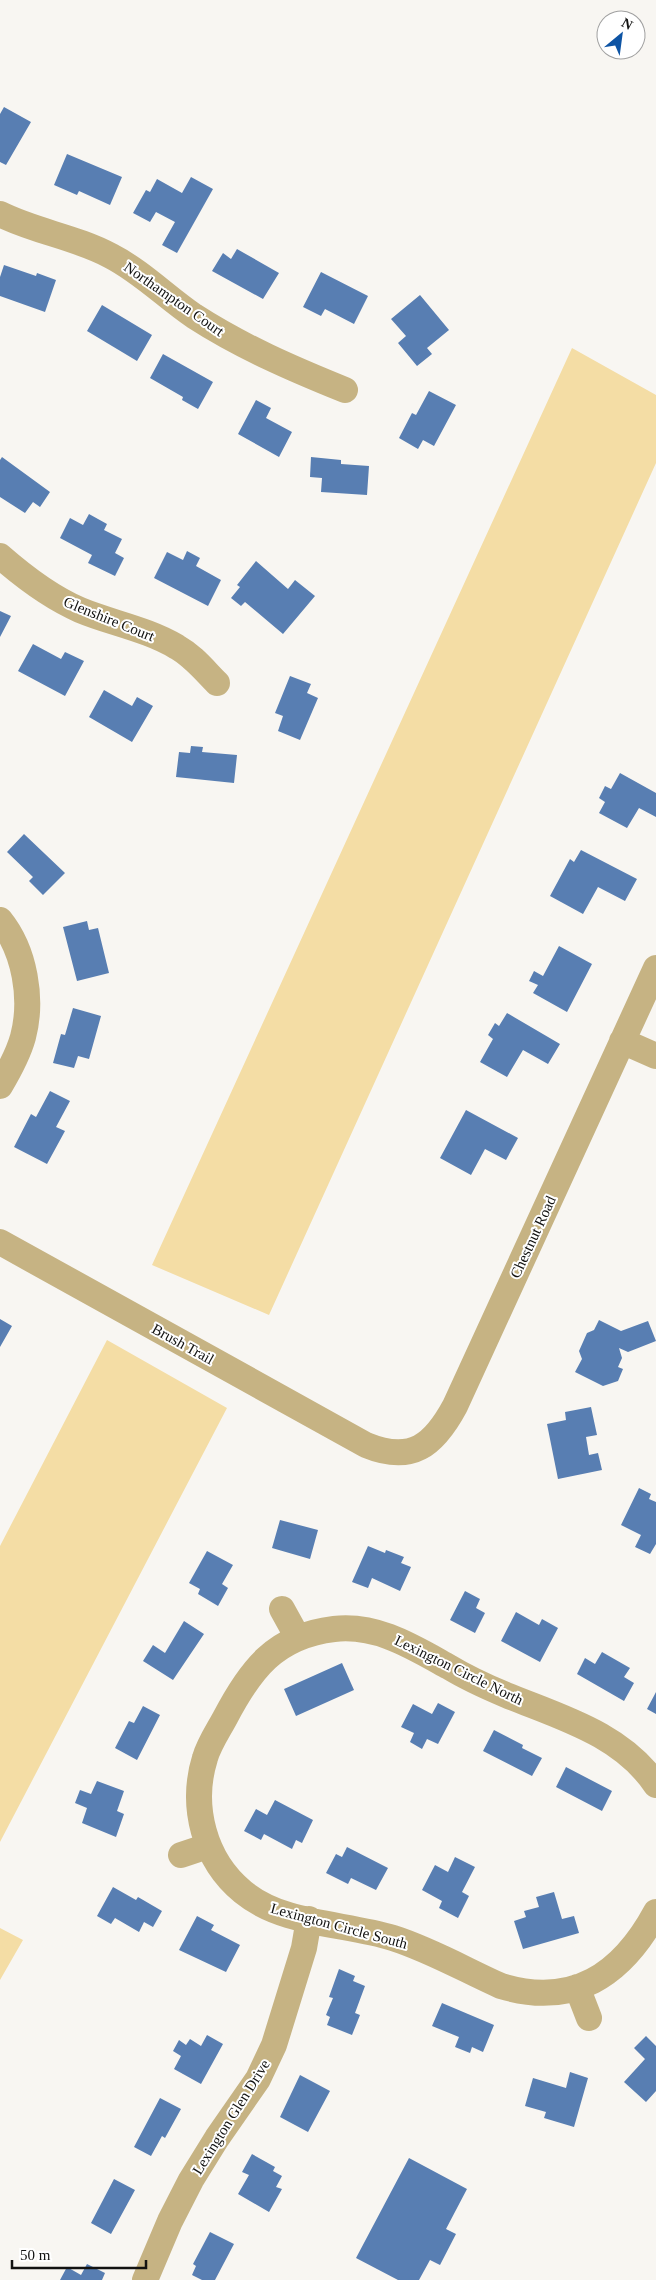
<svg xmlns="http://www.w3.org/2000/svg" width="656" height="2280" viewBox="0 0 656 2280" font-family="Georgia,serif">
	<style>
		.green { fill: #f4dda5 }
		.building { fill: #587eb2 }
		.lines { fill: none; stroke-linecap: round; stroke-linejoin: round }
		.minor { stroke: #c6b383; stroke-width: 26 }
		.labels { text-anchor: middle; stroke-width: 4; stroke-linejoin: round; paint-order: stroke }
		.street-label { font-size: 15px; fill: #121211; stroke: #fff }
	</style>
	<rect width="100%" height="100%" fill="#f8f6f2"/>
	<path class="green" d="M572,348L656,395V463L269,1315L152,1265Z
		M107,1340L227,1408L0,1842V1546Z
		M0,1928L23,1940L0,1980Z"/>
	<path class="building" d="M4,107L31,122L6,165L0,162V114Z
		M67,154L122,177L110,205L79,191L77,195L54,185Z
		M191,177L213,189L177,253L162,245L175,222L156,212L150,222L133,213L146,190L150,192L157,179L182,193Z
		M237,249L279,273L263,299L212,271L223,253L231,259Z
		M4,265L36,276L37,273L56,280L45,312L0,296V277Z
		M321,272L368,296L354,324L325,309L321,316L303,307Z
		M420,295L449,330L427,348L432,354L417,366L398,343L406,336L391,319Z
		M102,305L152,335L137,361L87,331Z
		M163,354L213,382L198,409L182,400L183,397L150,378Z
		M429,391L456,405L434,446L423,440L418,449L399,438L412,413L416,415Z
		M256,400L271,408L266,418L292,432L279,457L238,434Z
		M2,457L50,492L40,507L33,502L25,513L0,497V460Z
		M311,457L341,460V464L369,466L367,495L321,492L322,478L310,477Z
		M89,514L107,524L104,530L122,539L115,553L124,558L115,576L88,563L92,555L60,538L70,518L83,525Z
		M187,551L200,558L196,566L221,580L208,606L154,578L167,552L183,560Z
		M256,561L288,589L295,580L315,596L283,634L245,602L241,606L231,598L240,587L237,585Z
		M0,611L11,616L0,637Z
		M33,644L61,659L65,652L84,661L65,696L18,671Z
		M290,676L311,684L307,693L318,698L300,740L278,731L283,716L275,713Z
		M104,690L132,706L137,697L153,706L132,742L89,717Z
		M191,746L203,747L202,752L237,755L234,783L176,777L179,752L190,753Z
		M620,773L656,793V817L639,808L627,828L599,813L605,802L599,798L605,786L611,789Z
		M24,834L65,873L43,895L29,881L33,877L7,852Z
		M581,850L637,879L625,901L598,887L583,914L550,896L570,859L574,862Z
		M87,921L89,930L98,928L109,973L77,981L63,927Z
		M559,946L592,964L567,1012L533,993L538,985L529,981L534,971L543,976Z
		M73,1008L101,1016L89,1059L78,1056L74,1068L53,1063L61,1034L65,1035Z
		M507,1013L560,1044L548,1064L523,1050L507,1077L480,1062L493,1039L488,1035L495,1023L499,1026Z
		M50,1091L70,1101L56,1127L65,1131L47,1164L14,1147L31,1114L36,1117Z
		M466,1110L518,1138L506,1160L485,1149L471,1175L440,1158Z
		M0,1319L12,1326L0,1347Z
		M599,1320L621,1331L648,1321L656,1341L628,1352L619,1348L622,1358L618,1367L623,1369L618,1381L603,1386L575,1372L582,1359L579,1351L587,1333L594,1330Z
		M591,1407L597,1435L586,1437L589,1455L598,1453L602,1470L558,1479L547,1424L566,1420L565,1412Z
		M639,1488L651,1494L649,1499L656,1502V1544L650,1554L635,1547L641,1535L621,1525Z
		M280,1520L318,1530L310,1559L272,1548Z
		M368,1546L385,1553L386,1550L404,1557L401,1563L411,1567L400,1591L372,1578L368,1588L352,1582Z
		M207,1551L233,1565L222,1584L228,1588L218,1606L198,1594L200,1589L189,1583Z
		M465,1591L480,1599L476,1608L485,1613L475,1633L450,1620Z
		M516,1612L539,1625L542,1619L558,1628L540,1662L501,1641Z
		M184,1621L204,1634L173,1680L143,1661L153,1645L165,1653Z
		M602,1652L630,1668L624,1677L634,1683L624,1701L577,1674L585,1658L595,1664Z
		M342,1663L354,1690L296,1716L284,1689Z
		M656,1692V1714L647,1709Z
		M438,1703L455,1712L438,1744L427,1739L422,1749L410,1742L414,1733L401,1727L413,1704L432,1714Z
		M143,1706L160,1715L137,1760L115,1748L129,1721L134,1723Z
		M494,1730L523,1745L522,1748L542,1758L532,1776L483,1751Z
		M566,1767L612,1791L602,1811L556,1787Z
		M97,1781L124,1791L117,1811L124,1814L116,1837L82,1823L87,1808L75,1803L80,1790L91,1794Z
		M275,1800L313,1820L302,1843L296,1840L292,1849L264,1834L261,1840L244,1831L256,1809L267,1815Z
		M347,1847L388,1868L376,1890L351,1878L348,1884L326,1873L336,1854L342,1857Z
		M455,1857L475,1867L462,1892L469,1896L458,1918L439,1908L442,1901L422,1890L435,1865L448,1872Z
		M113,1887L136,1900L138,1897L162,1911L153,1927L144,1922L139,1932L115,1918L111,1924L97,1916Z
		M554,1892L562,1919L574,1916L579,1933L523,1949L514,1921L526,1917L524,1911L539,1907L536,1897Z
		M197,1916L214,1925L211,1930L240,1945L226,1972L179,1950Z
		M339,1969L355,1976L353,1981L365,1986L355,2013L360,2015L352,2035L327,2025L330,2017L326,2015L333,1998L329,1997Z
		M442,2003L494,2025L483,2052L472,2047L470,2053L455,2047L459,2037L432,2026Z
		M207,2035L223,2044L201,2084L174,2069L181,2056L173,2051L179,2040L186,2045L190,2039L201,2046Z
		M646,2036L656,2046V2091L646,2102L624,2082L645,2059L634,2048Z
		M570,2072L588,2078L574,2127L544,2118L546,2112L525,2106L533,2078L566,2088Z
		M300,2075L330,2091L308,2132L280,2117Z
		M160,2098L181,2109L165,2138L162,2136L151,2156L134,2147Z
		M252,2154L275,2167L273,2171L282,2176L276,2187L282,2189L269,2212L238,2194L249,2175L242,2172Z
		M409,2158L467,2189L446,2229L456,2234L440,2265L430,2260L419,2280H398L356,2258Z
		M114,2179L135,2190L111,2234L91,2223Z
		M210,2232L234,2244L215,2280H202L192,2275L196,2266L193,2264Z
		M87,2264L105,2273L102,2280H60L67,2267L81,2275Z"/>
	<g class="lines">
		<path class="minor" d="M0,214C36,232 76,237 111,256C142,272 166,297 194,316C242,347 293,369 345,390
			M0,556C24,577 50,597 80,610C111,623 147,629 177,647C193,656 204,670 217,683
			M0,920C25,951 33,999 23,1037C18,1055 9,1071 0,1086
			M622,1041L656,1056
			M0,1242L366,1445C412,1464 434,1445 455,1406L656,968
			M282,1609L298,1638
			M656,1785C622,1734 560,1717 506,1695C487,1687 467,1678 449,1667C413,1647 377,1624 334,1629C275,1636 250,1670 225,1718C218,1731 209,1744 205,1758C190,1806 204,1860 243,1892C283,1925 345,1923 393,1938C431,1950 465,1970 501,1986C573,2008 622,1975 656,1912
			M181,1855L208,1846
			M577,1987L589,2018
			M145,2280L170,2221L191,2180L217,2138L258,2079L274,2045L304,1948L309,1919"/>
	</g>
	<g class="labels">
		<g class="street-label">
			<text transform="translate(174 299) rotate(35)" y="5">Northampton Court</text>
			<text transform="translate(109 619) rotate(22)" y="5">Glenshire Court</text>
			<text transform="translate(533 1237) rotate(-65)" y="5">Chestnut Road</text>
			<text transform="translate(183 1344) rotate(29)" y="5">Brush Trail</text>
			<text transform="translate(459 1670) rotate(26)" y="5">Lexington Circle North</text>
			<text transform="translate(339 1926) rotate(15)" y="5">Lexington Circle South</text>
			<text transform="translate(231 2117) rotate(-58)" y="5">Lexington Glen Drive</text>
		</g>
	</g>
	<g transform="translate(621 35) rotate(29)"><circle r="24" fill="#ffffff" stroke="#a0a0a0"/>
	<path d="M0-4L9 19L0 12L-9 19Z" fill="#0e54a4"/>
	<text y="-8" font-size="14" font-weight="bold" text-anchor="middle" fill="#121211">N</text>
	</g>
	<path d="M12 2260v8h134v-8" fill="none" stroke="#121211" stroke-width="2.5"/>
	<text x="20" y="2260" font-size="15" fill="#121211" stroke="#ffffff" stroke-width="4" paint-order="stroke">50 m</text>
</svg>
